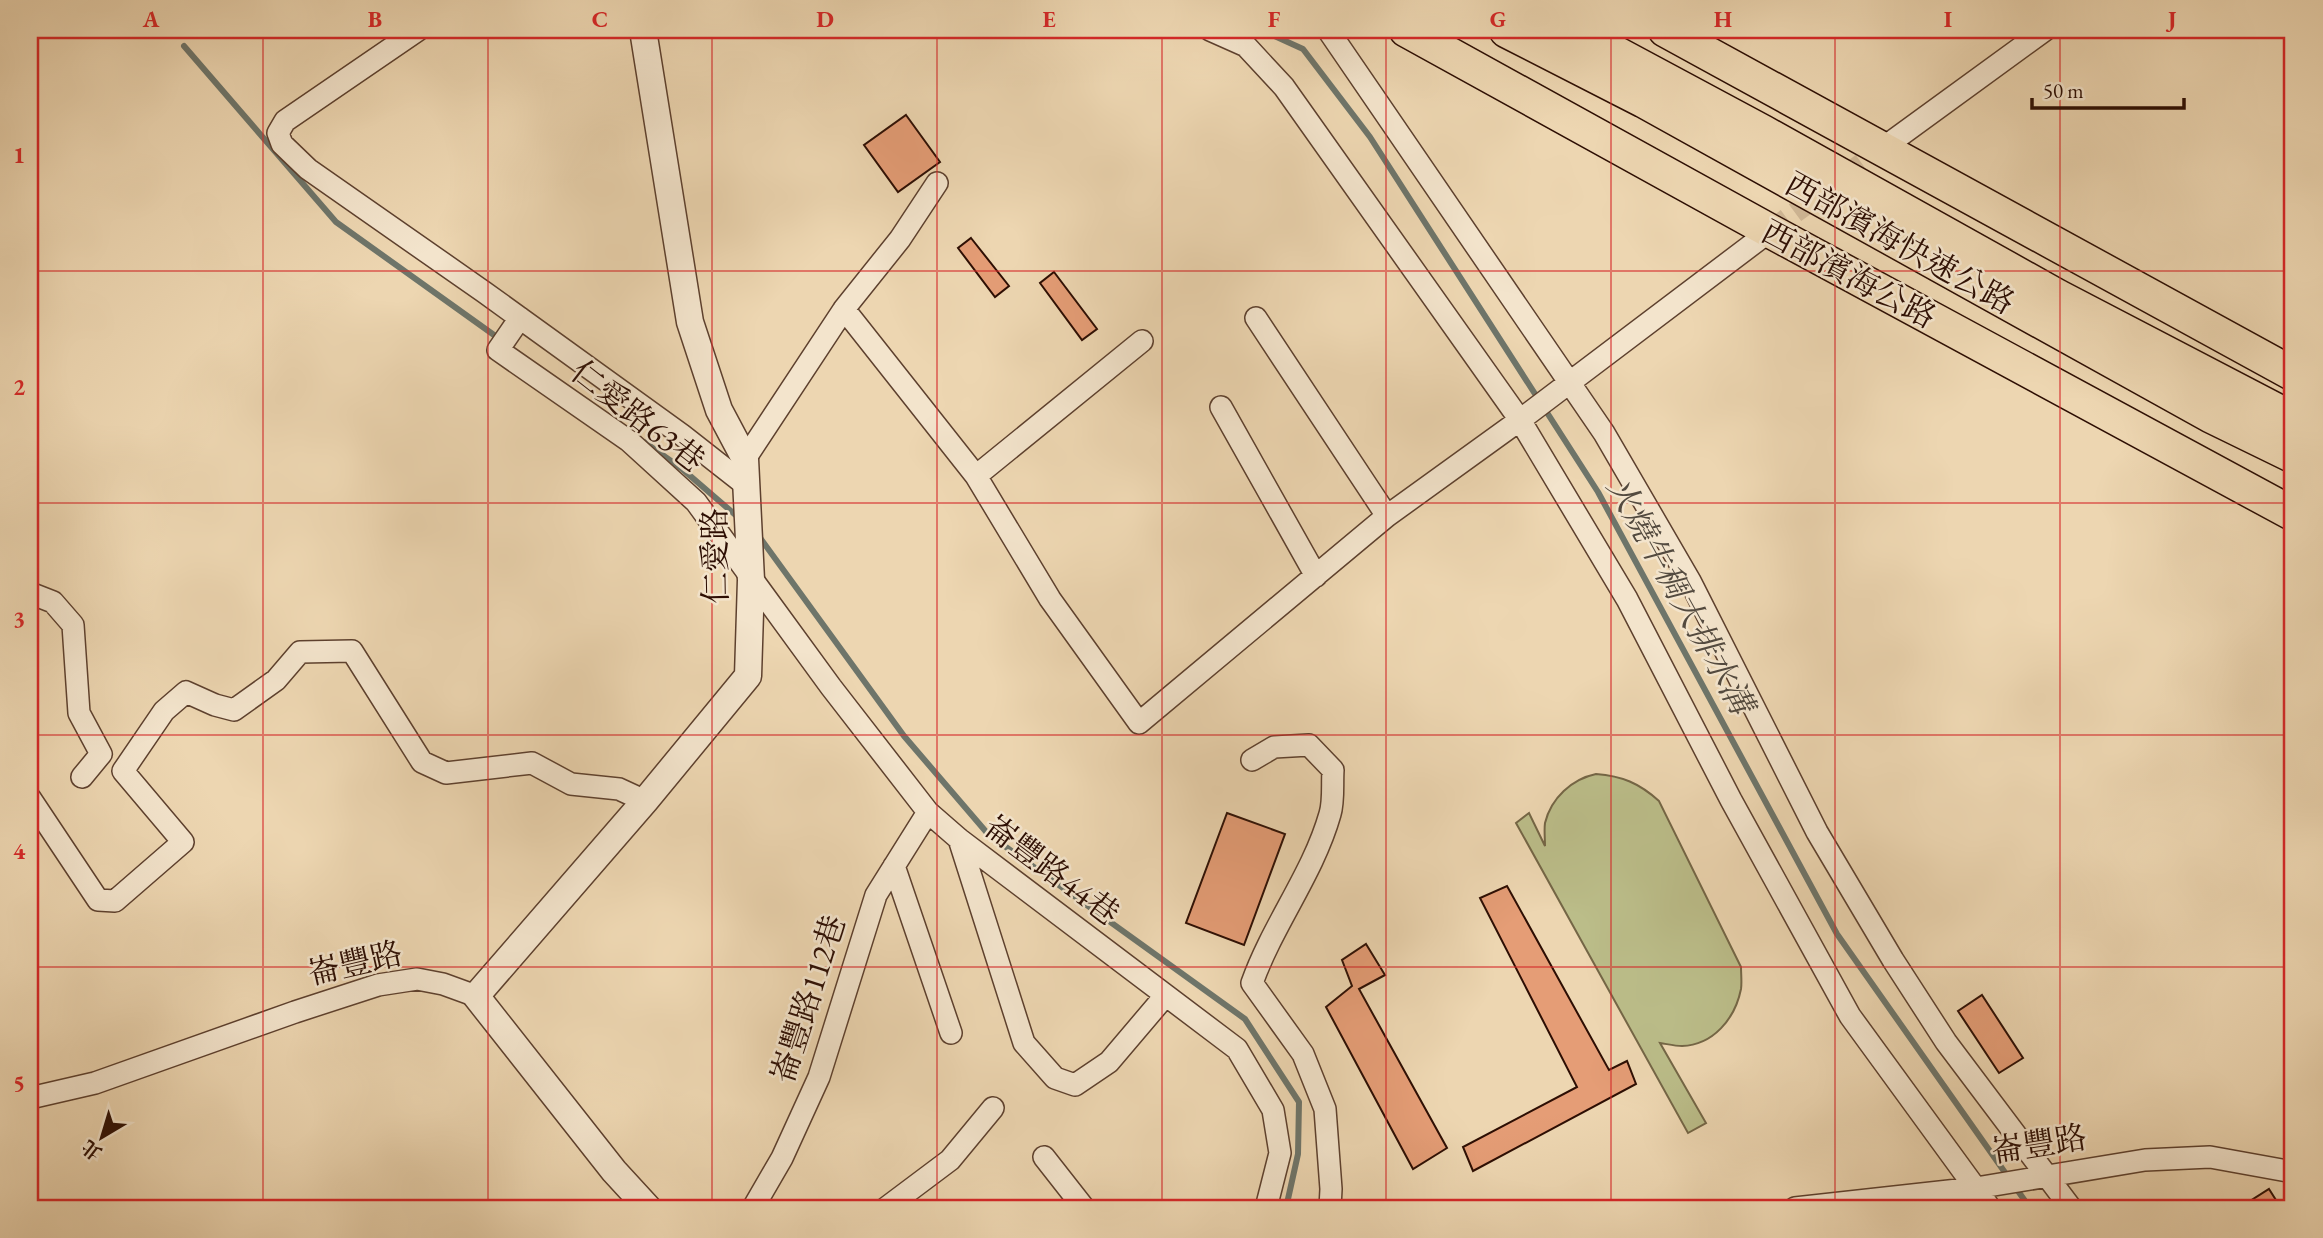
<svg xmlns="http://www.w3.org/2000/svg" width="2323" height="1238" viewBox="0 0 2323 1238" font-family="'EB Garamond','Noto Serif TC',serif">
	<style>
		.green { fill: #bbbd89; stroke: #746646; stroke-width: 2 }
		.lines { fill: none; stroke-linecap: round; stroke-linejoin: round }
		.stream { stroke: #6e756a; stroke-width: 6 }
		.building { fill: #e59d76; stroke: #2d0e03; stroke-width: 2 }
		.minor-tunnel { stroke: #d0b897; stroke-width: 21; stroke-dasharray: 21 10; stroke-linecap: butt }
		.minor-casing { stroke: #5d402e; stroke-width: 24 }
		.tertiary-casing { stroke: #5d402e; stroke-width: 29 }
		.primary-casing { stroke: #2d0e03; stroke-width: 36 }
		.trunk-casing { stroke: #2d0e03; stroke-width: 38 }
		.minor { stroke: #f3e4cc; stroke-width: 21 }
		.tertiary { stroke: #f3e4cc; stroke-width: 26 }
		.primary { stroke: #edd6b1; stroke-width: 33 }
		.trunk { stroke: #edd6b1; stroke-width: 35 }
		.grid { fill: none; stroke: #d62828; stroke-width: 2; stroke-opacity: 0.55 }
		.labels { text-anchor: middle; stroke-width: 5; stroke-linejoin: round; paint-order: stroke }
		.street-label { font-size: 32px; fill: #2d0e03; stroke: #f3e4cc }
		.water-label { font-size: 33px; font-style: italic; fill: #534a3f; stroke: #f3e4cc }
		.neatline { fill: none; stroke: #d62828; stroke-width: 2.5 }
		.grid-label { font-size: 23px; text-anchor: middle; font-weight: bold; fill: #d62828 }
	</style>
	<rect width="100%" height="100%" fill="#edd6b1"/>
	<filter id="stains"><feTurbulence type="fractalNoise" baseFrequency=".00286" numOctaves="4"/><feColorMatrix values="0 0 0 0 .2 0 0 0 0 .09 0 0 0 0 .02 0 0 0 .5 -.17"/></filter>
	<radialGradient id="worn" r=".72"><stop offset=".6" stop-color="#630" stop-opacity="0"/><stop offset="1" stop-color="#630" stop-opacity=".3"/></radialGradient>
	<path class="green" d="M1596,774C1622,776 1639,783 1659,801L1741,967C1741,974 1742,983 1741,989C1735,1019 1713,1045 1682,1046C1675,1046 1667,1044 1660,1043L1706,1123L1688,1133L1516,823L1529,813L1545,846C1545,839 1544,830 1545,823C1551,798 1572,779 1596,774Z"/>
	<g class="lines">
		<path class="stream" d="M1261,30L1303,49L1370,137L1598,492L1837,934L2030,1208
			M184,46L336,222L501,340
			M644,442L681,468L739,518
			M758,535L904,736L988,834L1245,1019L1299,1102L1298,1154L1286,1208"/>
	</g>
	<path class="building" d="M906,115L940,162L898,192L864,145Z
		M971,238L1009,286L995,297L958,248Z
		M1054,272L1097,329L1082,340L1040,283Z
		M1227,813L1285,834L1244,945L1186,923Z
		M1507,886L1609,1070L1627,1061L1636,1084L1473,1171L1463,1147L1577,1087L1480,898Z
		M1366,944L1385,975L1359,989L1447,1148L1413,1169L1326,1007L1352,986L1342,960Z
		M1982,995L2023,1058L1999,1073L1958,1011Z
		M2269,1189L2281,1208H2239Z"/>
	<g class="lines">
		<path class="minor-tunnel" d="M1770,231L1883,148"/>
		<defs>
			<path id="minor" d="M418,30L285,121L278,133L282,144L308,169L484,292L682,435L747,486
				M1210,30L1246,46L1284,87L1520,420L1627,599L1731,800L1850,1016L1990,1208
				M1328,30L1604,433L1690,581L1817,832L1893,960L1946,1042L2071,1208
				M1883,148L2045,30
				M844,309L976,476L1050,599L1139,723L1387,516L1520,420L1770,231
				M520,318L498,350L629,441L696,502L831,687L928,812L959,839L1237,1049L1273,1110L1280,1153L1266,1208
				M1256,318L1387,516
				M1221,407L1316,576
				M745,459L844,309L900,239L937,183
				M976,476L1142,341
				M30,593L53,602L73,625L79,713L101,754L82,777
				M1252,760L1274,747L1309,745L1333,770C1332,784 1334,801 1330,814C1313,874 1273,924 1252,983L1303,1054L1325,1109L1331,1189L1330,1208
				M30,798L98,900L115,901L183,842L123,771L164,711L186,692L215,705L234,710L276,680L300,652L352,651L422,762L446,773L532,763L571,784L619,789L645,801
				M959,839L1024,1043L1055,1078L1075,1085L1109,1062L1165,996
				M894,866L951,1033
				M30,1098L95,1083L295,1012L378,985L417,979L443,984L476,996
				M1044,1157L1084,1208
				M753,1208L782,1158L819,1077L876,895L928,812
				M886,1208L950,1160L993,1108
				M1795,1208L1976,1188L2145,1160L2210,1157L2293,1172"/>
			<path id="tertiary" d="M643,30L690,322L719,410L745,459L751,580L748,676L645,801L476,996L614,1171L648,1208"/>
			<path id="primary" d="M1406,30L1770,231L2293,514
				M1665,30L2293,374"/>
			<path id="trunk" d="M1507,30L1644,100L2211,415L2293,455
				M1571,30L1763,133L2057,297L2293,420"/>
		</defs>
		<use href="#minor" class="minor-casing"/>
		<use href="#tertiary" class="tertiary-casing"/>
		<use href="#primary" class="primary-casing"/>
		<use href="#trunk" class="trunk-casing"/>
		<use href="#minor" class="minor"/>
		<use href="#tertiary" class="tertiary"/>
		<use href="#primary" class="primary"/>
		<use href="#trunk" class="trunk"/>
	</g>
	<path class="grid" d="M263,30V1208M488,30V1208M712,30V1208M937,30V1208M1162,30V1208M1386,30V1208M1611,30V1208M1835,30V1208M2060,30V1208M30,271H2293M30,503H2293M30,735H2293M30,967H2293"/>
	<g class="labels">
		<g class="street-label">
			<text transform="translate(1900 243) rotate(29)" y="11">西部濱海快速公路</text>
			<text transform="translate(1849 274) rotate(28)" y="11">西部濱海公路</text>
			<text transform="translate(638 416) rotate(38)" y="11">仁愛路63巷</text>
			<text transform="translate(715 556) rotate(-91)" y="11">仁愛路</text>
			<text transform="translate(1052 870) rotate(37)" y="11">崙豐路44巷</text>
			<text transform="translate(355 963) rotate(-13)" y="11">崙豐路</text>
			<text transform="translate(808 999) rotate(-72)" y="11">崙豐路112巷</text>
			<text transform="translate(2039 1144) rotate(-9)" y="11">崙豐路</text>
		</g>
		<g class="water-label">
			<text transform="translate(1681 595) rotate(61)" y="12">火燒牛稠大排水溝</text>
		</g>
	</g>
	<rect width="2323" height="1238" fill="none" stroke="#edd6b1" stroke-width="77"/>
	<g transform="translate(102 1137) rotate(218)" stroke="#f3e4cc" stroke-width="5" paint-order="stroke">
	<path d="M0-5L12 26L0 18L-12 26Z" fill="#2d0e03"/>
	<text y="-10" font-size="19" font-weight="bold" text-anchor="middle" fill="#2d0e03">北</text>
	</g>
	<path d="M2032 98v10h152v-10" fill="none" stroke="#2d0e03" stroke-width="3.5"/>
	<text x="2043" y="98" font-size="21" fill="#2d0e03" stroke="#f3e4cc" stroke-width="5" paint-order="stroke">50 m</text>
	<rect x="38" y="38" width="2246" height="1162" class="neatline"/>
	<g class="grid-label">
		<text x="151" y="27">A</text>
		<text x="375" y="27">B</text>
		<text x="600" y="27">C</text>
		<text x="825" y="27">D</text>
		<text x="1049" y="27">E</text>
		<text x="1274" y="27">F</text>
		<text x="1498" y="27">G</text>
		<text x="1723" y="27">H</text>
		<text x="1948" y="27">I</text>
		<text x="2172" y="27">J</text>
		<text x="19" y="163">1</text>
		<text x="19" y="395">2</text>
		<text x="19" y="627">3</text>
		<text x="19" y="859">4</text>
		<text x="19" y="1091">5</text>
	</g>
	<rect width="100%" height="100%" filter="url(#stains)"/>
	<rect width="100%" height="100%" fill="url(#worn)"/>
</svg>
